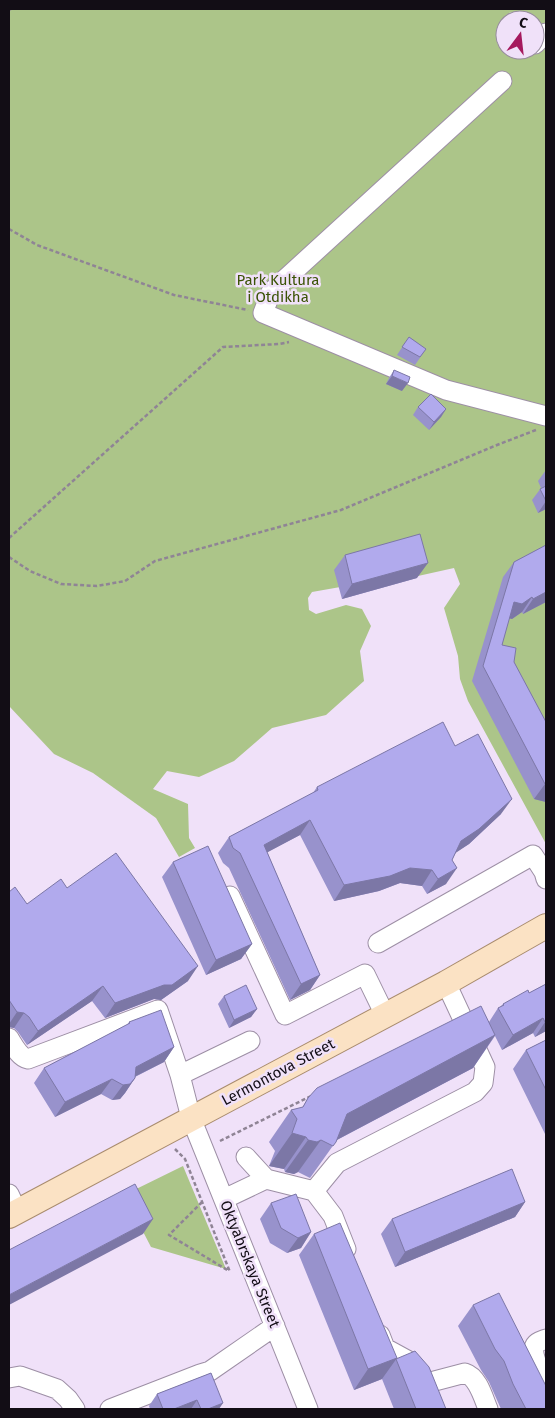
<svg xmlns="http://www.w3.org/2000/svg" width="555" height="1418" viewBox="0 0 555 1418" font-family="'Fira Sans',sans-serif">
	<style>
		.green { fill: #acc589; fill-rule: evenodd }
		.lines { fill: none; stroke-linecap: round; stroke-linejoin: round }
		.minor-casing { stroke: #9d8fa5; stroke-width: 21 }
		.major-casing { stroke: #a88b6d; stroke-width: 26 }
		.path { stroke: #8f8495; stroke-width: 2.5; stroke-dasharray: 4 2.5; stroke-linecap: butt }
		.minor { stroke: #fff; stroke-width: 19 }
		.major { stroke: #fbe2c4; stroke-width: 24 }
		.wall { fill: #9892cc }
		.shaded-wall { fill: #7c77a6 }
		.building { fill: #b1aaed; stroke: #7c77a6 }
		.labels { text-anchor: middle; stroke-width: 5; stroke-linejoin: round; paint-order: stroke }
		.park-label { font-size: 15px; fill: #3b5306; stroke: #f0e1f9 }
		.street-label { font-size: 15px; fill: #120d15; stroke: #f0e1f9 }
	</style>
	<rect width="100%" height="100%" fill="#f0e1f9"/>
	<path class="green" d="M9,9H546V844L468,701L460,679L458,656L444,608L460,584L454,568L418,576L414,574L312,592L308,598L309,610L316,614L346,605L362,609L371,626L360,651L364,681L326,715L272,728L234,761L199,777L167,771L153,789L188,804L189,838L195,848L179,857L156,818L93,773L54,754L9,706ZM505,20H535V50H505Z
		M183,1166L226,1269L151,1247L124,1195Z"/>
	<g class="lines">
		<defs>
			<path id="minor" d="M535,44L546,33
				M502,81L271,292L263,313L446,390L546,416
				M230,896L285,1015L365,974L385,1015
				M378,943L533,855L544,872L546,879
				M9,1038C14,1046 19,1057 28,1059L158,1010L180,1075L191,1118L308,1409
				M180,1075L250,1041
				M246,1157L266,1179
				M314,1191L333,1216L346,1249
				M9,1194L17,1211
				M224,1199L266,1179L314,1191L337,1163L475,1092L483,1083L485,1067L446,983
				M380,1335L385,1348L407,1360L427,1383L465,1373C478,1377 483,1397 488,1409
				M546,1339C541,1341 535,1342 534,1348C532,1357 543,1377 546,1386
				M9,1378L20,1376L57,1389L68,1399L75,1409
				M110,1409L200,1374L210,1371L275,1326"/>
			<path id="major" d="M9,1216L446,983L546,926"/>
		</defs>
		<use href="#minor" class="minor-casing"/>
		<use href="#major" class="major-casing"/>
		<path class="path" d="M9,10L11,9
			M9,229L37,245L174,295L248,310
			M9,538L223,347L279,344L289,342
			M9,557L30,571L61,584L97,586L125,581L155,561L341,510L497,445L536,430
			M220,1141L313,1095
			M175,1149L185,1159L230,1272
			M202,1202L169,1235L229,1271"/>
		<use href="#minor" class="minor"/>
		<use href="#major" class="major"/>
	</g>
	<path class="wall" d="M409,337L426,349L415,365L397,355Z
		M394,370L402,391L386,384L389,378Z
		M418,407L446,409L441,417L429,430L413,415Z
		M546,470V509L538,513L532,500L541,488L538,481Z
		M546,545V602L523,614L522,612L512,619L509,618L502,645L514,662L546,722V802L534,799L472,681L503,577L514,562Z
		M345,555L417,578L342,599L334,570Z
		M455,746L501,814L469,844L456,852L452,860L446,884L427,894L422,886L400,883L379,891L334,901L300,835L267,852L320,975L310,990L290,1000L229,868L223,863L218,853L229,837L313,793L317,787Z
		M173,862L252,944L241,959L206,975L162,877Z
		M67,888L188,981L161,1000L154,999L105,1018L92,1001L27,1045L18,1032L14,1028L9,1027V892L27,904Z
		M546,984V1031L535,1037L533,1033L502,1050L495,1036L473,1068L337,1140L310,1178L298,1172L294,1174L285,1172L284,1169L269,1166L275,1151L269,1142L291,1110L302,1108L308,1098L489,1022L498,1008L500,1007L503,1004L529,993Z
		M224,996L257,1009L251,1017L229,1028L218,1004Z
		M129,1022L174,1047L164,1062L135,1077V1078L125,1093L120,1099L112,1100L101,1094L55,1117L34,1083L44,1068L127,1025Z
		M546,1040V1136L513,1069L526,1050Z
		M525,1202L515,1217L395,1267L381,1234L392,1219Z
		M271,1203L311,1232L301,1248L287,1253L270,1243L260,1219Z
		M314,1234L397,1358L396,1359L446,1409H394L382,1379L354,1390L299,1255Z
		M473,1305L546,1409H501L489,1382L481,1370L458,1326Z
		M211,1373L219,1409H150L149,1406L157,1394Z"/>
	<path class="shaded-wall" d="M392,376L408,383L402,391L386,384Z
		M446,409L441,417L429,430L434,422Z
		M546,501V509L538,513Z
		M428,563L417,578L342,599L352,584Z
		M546,592V602L523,614L533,599Z
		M532,597L522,612L512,619L504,617L514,602Z
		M545,784H546V802L534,799Z
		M512,799L501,814L469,844L451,856L461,841Z
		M310,820L300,835L253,860L264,845Z
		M410,868L432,870L422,886L400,883L379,891L334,901L344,885Z
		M457,868L446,884L427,894L438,879Z
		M252,944L241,959L206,975L216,960Z
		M198,966L188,981L161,1000L154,999L105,1018L115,1003Z
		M320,975L310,990L290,1000L301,984Z
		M103,986L92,1001L27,1045L38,1031Z
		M257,1009L251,1017L229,1028L234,1020Z
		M17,1012L24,1013L14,1028L9,1027V1024Z
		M543,1018L533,1033L502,1050L513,1035Z
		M546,1021V1031L535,1037L545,1022Z
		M495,1035L473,1068L329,1144L347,1114Z
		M174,1047L164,1062L126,1081L136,1067Z
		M135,1078L125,1093L120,1099L112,1100L123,1085Z
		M112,1079L101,1094L55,1117L65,1102Z
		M292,1133L306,1137L284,1169L269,1166Z
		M308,1140H321L298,1172L294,1174L285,1172Z
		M525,1202L515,1217L395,1267L405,1252Z
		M153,1219L143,1234L9,1305V1295Z
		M311,1232L301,1248L287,1253L298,1238Z
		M397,1358L382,1379L354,1390L368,1369Z
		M197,1400L191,1409H174Z
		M223,1403L219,1409H208Z"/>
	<path class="building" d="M409,337L426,349L420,357L402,347Z
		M394,370L410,377L408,383L392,376Z
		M431,394L446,409L434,422L418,407Z
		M546,486V501L540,489Z
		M420,534L428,563L352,584L345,555Z
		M546,545V592L533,599L532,597L522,604L514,602L502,645L516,648L514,662L546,722V784H545L483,666L514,562Z
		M443,722L455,746L478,734L512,799L479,829L461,841L452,860L457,868L438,879L432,870L410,868L390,876L344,885L310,820L264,845L320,975L301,984L240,853L233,848L229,837L318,790L317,787Z
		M208,846L252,944L216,960L173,862Z
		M116,853L198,966L172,985H164L115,1003L103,986L38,1031L29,1017L24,1013L17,1012L9,1000V892L15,887L27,904L61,879L67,888Z
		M546,984V1021L545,1022L543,1018L513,1035L498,1008L504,1005L503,1004L528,990L529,993Z
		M246,985L257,1009L234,1020L224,996Z
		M481,1006L495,1035L347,1114L336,1142L333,1146L321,1140L317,1142L308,1140L306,1137L292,1133L297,1119L291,1110L303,1107L308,1098L317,1088Z
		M161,1010L174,1047L136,1067L135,1078L130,1084L123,1085L112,1079L65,1102L44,1068L130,1023L129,1022Z
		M546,1040V1090L526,1050Z
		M512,1169L525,1202L405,1252L392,1219Z
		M135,1184L153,1219L9,1295V1250Z
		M296,1194L311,1232L298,1238L281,1228L271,1203Z
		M340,1223L397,1358L368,1369L314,1234Z
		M499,1293L546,1386V1409H526L513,1384L504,1361L495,1349L473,1305Z
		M415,1351L429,1367L446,1409H416L396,1359Z
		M211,1373L223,1403L208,1409H201L197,1400L174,1409H163L157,1394Z"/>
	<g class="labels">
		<g class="park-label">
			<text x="278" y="285">Park Kultura<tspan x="278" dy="17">i Otdikha</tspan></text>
		</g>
		<g class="street-label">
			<text transform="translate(278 1072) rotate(-28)" y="5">Lermontova Street</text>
			<text transform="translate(250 1264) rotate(68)" y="5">Oktyabrskaya Street</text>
		</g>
	</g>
	<rect width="555" height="1418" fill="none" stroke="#120d15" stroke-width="20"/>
	<g transform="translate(520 35) rotate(15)"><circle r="24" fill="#f0e1f9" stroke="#978c9e"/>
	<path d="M0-4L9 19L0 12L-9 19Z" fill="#a5195e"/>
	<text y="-8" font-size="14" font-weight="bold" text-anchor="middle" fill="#120d15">С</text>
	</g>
</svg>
